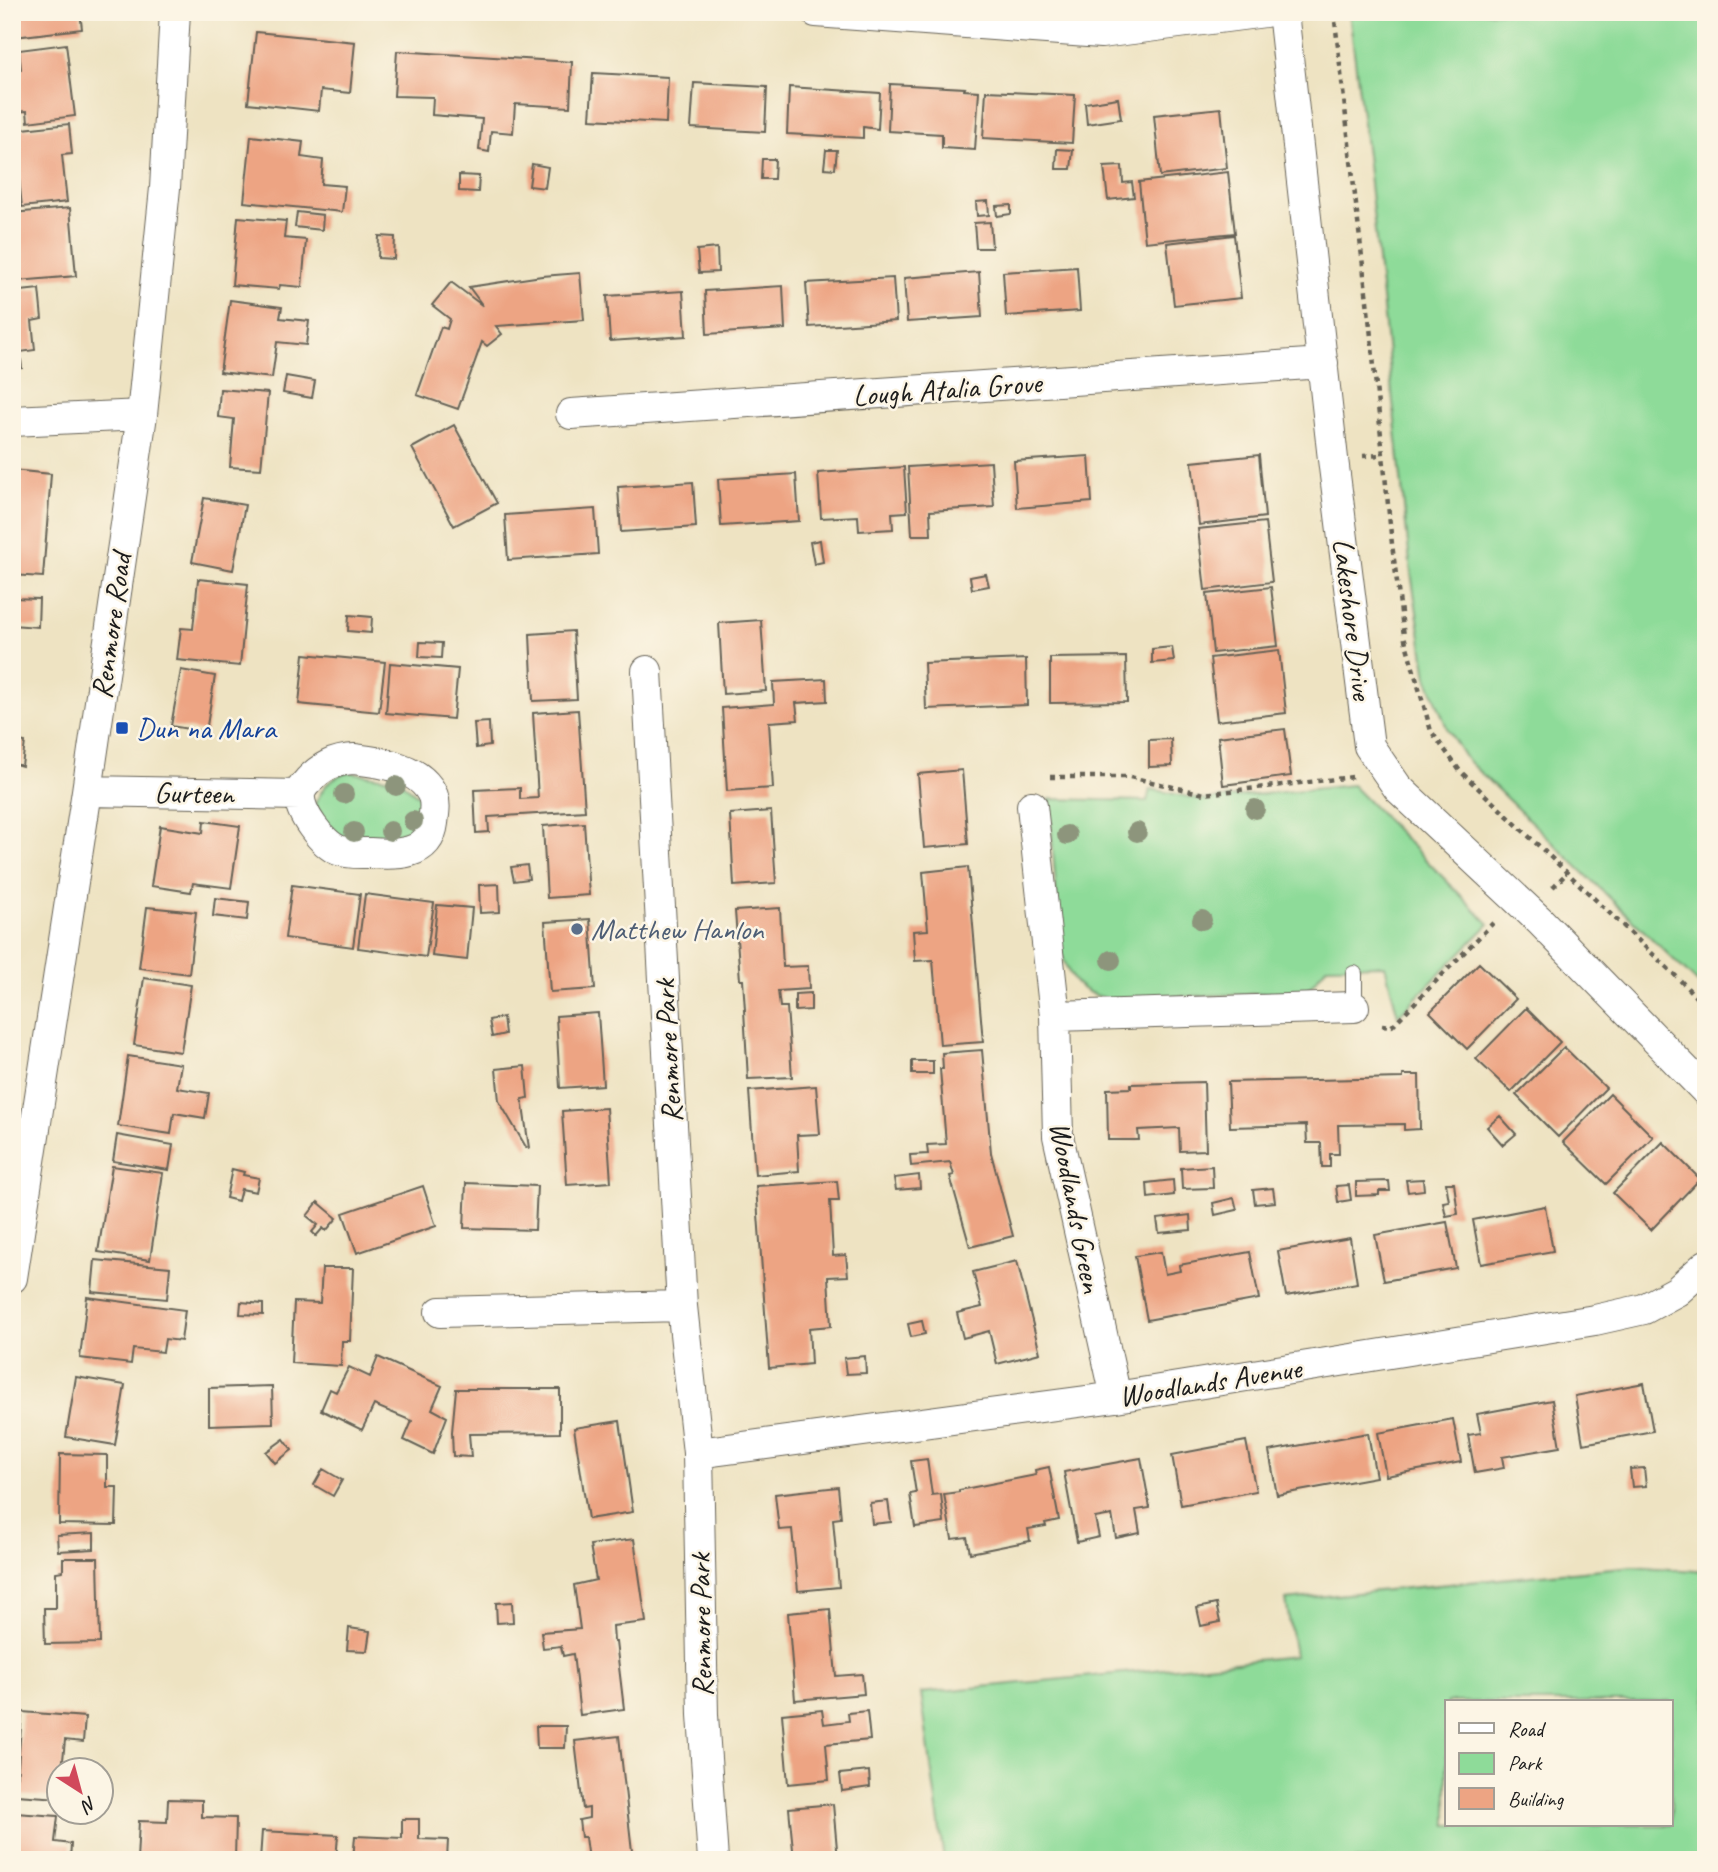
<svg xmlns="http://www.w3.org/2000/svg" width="1718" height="1872" viewBox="0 0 1718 1872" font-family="Caveat,sans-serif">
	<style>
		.green { fill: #8edb99; stroke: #557c5a; stroke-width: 2; fill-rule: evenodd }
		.building { fill: #eda483 }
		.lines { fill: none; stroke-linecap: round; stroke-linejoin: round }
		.lane-casing { stroke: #666256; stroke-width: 18 }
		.street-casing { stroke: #666256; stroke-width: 32 }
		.path { stroke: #666256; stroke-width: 4.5; stroke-dasharray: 5 5; stroke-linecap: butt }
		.lane { stroke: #fff; stroke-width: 16 }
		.street { stroke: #fff; stroke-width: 30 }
		.tree { fill: #8d957c }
		.transit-dot { fill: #1a4fb4; stroke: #fcf5e5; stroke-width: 2.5 }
		.service-dot { fill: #5c6f8a; stroke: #fcf5e5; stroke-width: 2.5 }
		.labels { text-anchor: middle; stroke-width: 5; stroke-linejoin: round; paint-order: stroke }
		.street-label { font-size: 30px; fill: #1c1c1c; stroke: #fcf5e5 }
		.transit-label { font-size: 30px; fill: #164399; stroke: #fcf5e5; text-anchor: start }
		.service-label { font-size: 30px; fill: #4e5e75; stroke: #fcf5e5; text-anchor: start }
	</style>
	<rect width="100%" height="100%" fill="#fcf5e5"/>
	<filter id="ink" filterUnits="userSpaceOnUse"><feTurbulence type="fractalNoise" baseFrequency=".0143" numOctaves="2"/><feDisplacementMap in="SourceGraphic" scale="14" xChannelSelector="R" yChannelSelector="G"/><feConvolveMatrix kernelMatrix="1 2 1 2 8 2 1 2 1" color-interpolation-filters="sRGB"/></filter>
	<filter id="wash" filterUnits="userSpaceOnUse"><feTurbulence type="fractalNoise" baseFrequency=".00686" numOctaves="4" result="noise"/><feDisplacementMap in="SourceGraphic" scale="28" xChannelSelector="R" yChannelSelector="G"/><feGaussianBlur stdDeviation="1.57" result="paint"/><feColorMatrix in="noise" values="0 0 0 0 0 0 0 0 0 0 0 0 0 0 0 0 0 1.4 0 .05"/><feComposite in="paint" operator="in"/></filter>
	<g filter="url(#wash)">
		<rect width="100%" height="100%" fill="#eee3c2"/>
		<path class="green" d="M1349,12H1706V991L1466,759L1447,728L1427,677L1411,573L1367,155Z
			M348,772L399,780L421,798L418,825L408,835L396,842L351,838L338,835L327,827L315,804C324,786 329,778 348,772Z
			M1352,785L1489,924L1398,1016L1385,965L1327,966L1306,992L1109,999C1078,992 1070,981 1061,952L1049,799L1147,801L1150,789L1204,800Z
			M1633,1566L1706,1572V1860H944L921,1693L1295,1656L1286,1600ZM1671,1702V1825H1447V1702Z"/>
		<g id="blocks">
			<path class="building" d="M12,12H80L82,29L15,37L16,50H12Z
				M256,32L355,42L350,93L321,90L319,111L248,103Z
				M66,44L75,116L28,122L27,111L12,112V71L21,69L19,50Z
				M397,51L572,62L570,107L515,104L513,133L491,131L489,152L479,150L482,119L432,115L433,97L394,96Z
				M593,73L668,77L666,123L590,119Z
				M694,83L767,87L765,132L691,128Z
				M890,84L965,88L964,90L979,91L975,150L942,148V134L888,131Z
				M789,87L880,93L878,129L863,127V138L787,134Z
				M986,91L1075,95L1072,143L983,138Z
				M1118,98L1121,119L1087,124L1085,103Z
				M1221,108L1227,168L1160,176L1154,115Z
				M69,124L72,154L62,155L67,202L22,207L14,130Z
				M251,136L303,142L301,157L323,160L321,184L345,186L342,212L244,202Z
				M1057,149L1073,150L1071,169H1056Z
				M826,150H837L835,169L824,168Z
				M762,159H775L774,179H761Z
				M532,164L548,167L545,188L529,186Z
				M1122,166L1123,183L1132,182L1134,197L1108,200L1104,167Z
				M1228,172L1235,233L1145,242L1139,182Z
				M459,175L479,176L478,192L459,191Z
				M988,201L989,215L977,216L976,202Z
				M1011,205V214L997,216L996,206Z
				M70,208L76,276L18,281L16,256H12V213Z
				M297,212L323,215L322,230L295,227Z
				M238,217L286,221L284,238L306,240L302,287L280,285L279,289L232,285Z
				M990,222L992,248H976L974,223Z
				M1234,235L1241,298L1174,305L1167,243Z
				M379,236L395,237L394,259L378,258Z
				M717,248L718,272L699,273L697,250Z
				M1077,267L1080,311L1006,316L1003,272Z
				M979,272L982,317L907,322L904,278Z
				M580,273L584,320L496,326L502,334L487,346L482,342L458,409L417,395L441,327L447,329L450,319L432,305L451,282L483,306L469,287L542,276Z
				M893,278L896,321L809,327L806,283Z
				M783,286L785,329L707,334L705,291Z
				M39,289L42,319L32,321L35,350L20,352L22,368L12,369V292Z
				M683,291L686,336L610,341L607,296Z
				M230,300L282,307L280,318L309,321L306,345L277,342L272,378L220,372Z
				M286,376L315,381L312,398L283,393Z
				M220,389L268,393L261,469L230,467L234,419L218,417Z
				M454,425L497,503L454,526L412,448Z
				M1259,455L1265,517L1199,525L1192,462Z
				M1089,456L1092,502L1017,508L1014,461Z
				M991,462L994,507L930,511L931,535H912L908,467Z
				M904,467L907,512L892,513L893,529L859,531L858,516L821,518L818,473Z
				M12,470L51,474L43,577L12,575Z
				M796,474L799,521L721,526L718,479Z
				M693,482L696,527L621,532L618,487Z
				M204,498L245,505L233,570L192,562Z
				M595,509L598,554L508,560L505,515Z
				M1265,522L1272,582L1205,590L1198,529Z
				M820,540L823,562L814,564L810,542Z
				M986,574L989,586L972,589L970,577Z
				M198,579L248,584L240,666L177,660L181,628L193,629Z
				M1271,587L1278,646L1213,653L1207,594Z
				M12,598L39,599L38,627L12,625Z
				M349,615L372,617L371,633L348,631Z
				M761,620L766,691L723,694L719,623Z
				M573,631L577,699L533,701L530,634Z
				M420,642L442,643L441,658L419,657Z
				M1172,647L1174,661L1152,663V649Z
				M1279,650L1286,713L1217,721L1210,658Z
				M304,654L385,662L379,712L299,704Z
				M1126,657L1127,702L1050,703V658Z
				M1026,659L1027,705L926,709L924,663Z
				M390,663L458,669L453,719L386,713Z
				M181,670L215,676L206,732L171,726Z
				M826,679L827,701L796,703L798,720L769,722L773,788L727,791L722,708L774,704L773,682Z
				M578,710L585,811L488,817L489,832L476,833L474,790L520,788V799L538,798L533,713Z
				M489,722L490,746L476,748L474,723Z
				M1285,729L1291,776L1223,785L1218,737Z
				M12,735L19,736V741L25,742L22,766L15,764L14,774L12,773Z
				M1171,739L1172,766L1149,767V740Z
				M962,770L968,844L924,848L918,774Z
				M771,811L776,883L734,886L730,814Z
				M204,821L240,826L231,888L193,883L191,892L151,886L160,826L203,833Z
				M584,823L589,895L547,898L543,826Z
				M527,865L529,879L514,881L511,867Z
				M968,867L983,1042L940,1045L933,960L915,961L913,931L928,930L923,872Z
				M499,884L500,912L480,913L479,885Z
				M292,885L360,894L353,947L285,938Z
				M365,894L434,903L426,957L358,948Z
				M215,898L249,902L247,920L213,916Z
				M437,905L472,908L467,960L432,956Z
				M147,907L196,912L189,974L139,968Z
				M780,908L783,967L808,966L809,989L778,991L780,1007H787L792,1077L748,1079L744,1010H745L743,980H740L735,911Z
				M590,919L595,989L550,992L545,922Z
				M1479,963L1516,999L1467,1049L1430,1012Z
				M144,978L191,985L181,1052L134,1045Z
				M811,993V1010L795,1011V994Z
				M1526,1008L1560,1042L1511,1092L1476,1059Z
				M598,1013L603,1085L560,1088L556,1016Z
				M503,1017L505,1034L492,1037L489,1020Z
				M1564,1047L1606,1088L1558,1137L1516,1095Z
				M982,1050L991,1153L1013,1236L970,1247L950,1176L954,1175L950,1162L911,1166L910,1155L928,1154L927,1145L946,1144L940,1069H943L942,1053Z
				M128,1056L181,1064L177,1088L209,1093L205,1118L174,1113L171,1134L118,1126Z
				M912,1061H933V1074H912Z
				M525,1066L528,1098L522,1099L529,1148L526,1147L499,1101L496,1069Z
				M1403,1075H1419L1420,1129L1404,1130V1124L1338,1125L1339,1154H1330V1167H1322L1321,1143H1307L1306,1125L1230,1127L1228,1082L1403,1078Z
				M1204,1082L1206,1150L1180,1151L1179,1128L1138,1130L1139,1140H1108L1107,1089L1131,1088V1084Z
				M816,1086L820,1134L797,1135L799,1171L755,1175L749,1091Z
				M1610,1094L1653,1137L1606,1184L1563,1142Z
				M606,1108L611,1182L567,1185L562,1111Z
				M1500,1116L1516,1134L1503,1145L1487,1127Z
				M117,1135L173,1145L169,1170L113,1161Z
				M1663,1142L1700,1179L1651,1230L1613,1193Z
				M112,1166L163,1173L150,1260L98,1252Z
				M1212,1166L1213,1188L1182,1189L1181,1168Z
				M232,1169L244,1172L243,1175L259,1178L256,1192L241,1189L238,1201L226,1198Z
				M919,1175L920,1188L896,1190L894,1178Z
				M1423,1179L1424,1190L1408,1192L1406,1180Z
				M1173,1180L1174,1195L1148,1198L1147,1183Z
				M837,1181L839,1201H830L833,1256L846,1255L848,1276L828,1277L831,1326L809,1328L811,1364L769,1368L756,1186Z
				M1389,1181L1390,1191H1379V1195L1356,1196V1182Z
				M466,1183L537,1186L535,1230L464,1228Z
				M1446,1183H1454L1458,1214L1446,1216L1443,1202L1449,1201Z
				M1349,1185L1351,1200L1338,1202L1336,1186Z
				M423,1186L436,1226L357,1253L343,1213Z
				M1273,1188L1275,1202L1255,1204L1253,1190Z
				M1234,1198L1237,1210L1215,1215L1213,1203Z
				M318,1202L337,1218L326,1231L323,1228L316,1236L312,1232L318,1225L307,1216Z
				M1545,1206L1553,1251L1481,1264L1473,1220Z
				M1190,1215L1191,1230L1159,1233L1157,1219Z
				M1447,1222L1456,1268L1384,1281L1375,1235Z
				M1350,1238L1357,1283L1286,1296L1278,1251Z
				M1161,1252L1165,1274L1180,1271L1179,1265L1250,1252L1259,1299L1147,1320L1135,1256Z
				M95,1260L170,1267L167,1299L92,1292Z
				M1017,1261L1040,1353L997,1364L989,1331L963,1338L957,1313L982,1307L973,1272Z
				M322,1268H353L350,1341H342L341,1366L291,1363L294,1302L320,1303Z
				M87,1297L185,1310L181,1341L165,1339L163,1352L133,1349L131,1364L80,1358Z
				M241,1302L263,1304V1315L240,1314Z
				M922,1321L925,1334L911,1337L908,1324Z
				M865,1356L866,1373L846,1374L844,1358Z
				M378,1357L442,1386L432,1409L447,1417L433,1454L404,1440L412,1421L374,1405L362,1430L321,1410L330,1389L336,1392L349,1367L370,1377Z
				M76,1377L125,1385L115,1445L66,1437Z
				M1644,1383L1653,1431L1583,1444L1575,1396Z
				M272,1386L273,1423L209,1425V1388Z
				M456,1389H560V1433L469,1434L471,1457L453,1456L452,1432Z
				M1552,1400L1560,1447L1502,1457L1504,1468L1475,1473L1468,1435L1481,1433L1477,1414Z
				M1453,1419L1461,1462L1386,1476L1378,1433Z
				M620,1421L633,1512L588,1519L574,1428Z
				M1368,1433L1376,1477L1277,1495L1269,1451Z
				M284,1439L292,1450L275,1463L266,1452Z
				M1246,1441L1256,1491L1181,1505L1172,1455Z
				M60,1454L107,1455V1487H117L116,1525L59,1524Z
				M1141,1458L1150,1508L1136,1510L1140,1533L1116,1538L1112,1515L1095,1518L1099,1537L1077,1542L1064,1472Z
				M927,1459L932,1495L941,1494L944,1523L915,1527L910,1494L916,1493L911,1461Z
				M1049,1467L1059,1520L1045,1523L1046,1526L1028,1529L1030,1541L970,1553L967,1537L952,1539L944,1494L959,1492V1490L1036,1475L1035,1470Z
				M1644,1468L1646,1486L1632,1487L1630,1469Z
				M323,1469L342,1480L333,1496L314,1485Z
				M838,1487L841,1518L833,1519L839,1587L798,1591L792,1529L779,1530L775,1494Z
				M888,1501L891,1522L872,1524L870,1503Z
				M94,1533V1549L58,1551L57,1535Z
				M634,1539L646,1622L613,1626L614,1642H616L624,1709L580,1715L573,1654L563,1656L561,1646L543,1648L541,1632L580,1629L574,1585L596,1580L590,1545Z
				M63,1558H98L100,1643L45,1644L44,1608H56V1572L63,1571Z
				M512,1602L513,1622L497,1623L496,1603Z
				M1216,1604L1220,1622L1201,1626L1197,1608Z
				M830,1609L836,1676L862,1674L864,1694L795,1700L788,1613Z
				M349,1628L370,1631L367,1651L347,1650Z
				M822,1710L824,1724L849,1721L848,1713L867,1711L870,1740L826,1744L829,1780L788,1784L782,1714Z
				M22,1712L85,1717L83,1742L65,1740L62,1770H60V1798L16,1795Z
				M536,1726H566L565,1748H537Z
				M619,1736L633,1860H588L585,1837H581L579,1820L589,1818V1808L583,1809L575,1741Z
				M869,1771L870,1787L842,1791L840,1774Z
				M168,1799L202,1800V1817L236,1818L235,1860H137L139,1821L167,1822Z
				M833,1804L838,1860H794L789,1808Z
				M15,1813L58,1816L55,1842L71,1844L70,1860H12Z
				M402,1819H419V1839L448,1840L447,1860H353L355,1836L402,1838Z
				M262,1831L338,1835L336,1860H260Z"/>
		</g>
	</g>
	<g filter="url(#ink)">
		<use href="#blocks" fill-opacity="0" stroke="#666256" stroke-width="2"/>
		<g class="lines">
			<defs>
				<path id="lane" d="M1354,1007V974"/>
				<path id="street" d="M816,12L1101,33L1265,12
					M1283,12L1333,459L1369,746L1398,788L1540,921L1706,1091
					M571,414L1323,363
					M12,421L142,415
					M647,671L682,1306L698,1453L703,1715L713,1860
					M354,759C381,762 421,767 433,796C436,804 434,814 433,823C429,856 396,855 370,853C360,853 348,854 338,850C323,844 298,812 300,795C300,790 304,785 308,781C321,767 334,760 354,759Z
					M87,791L300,795
					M1032,806L1055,1016L1058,1136L1116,1397
					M1055,1016L1354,1007
					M12,1278L87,791L142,415L165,188L175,12
					M440,1312L682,1306
					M698,1453L1116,1397L1595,1320L1644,1309L1677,1291L1706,1265"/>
			</defs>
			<use href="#lane" class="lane-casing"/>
			<use href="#street" class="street-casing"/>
			<path class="path" d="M1334,12L1370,327L1392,544L1404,636L1431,731L1460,771L1679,979L1706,1008
				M1363,456L1383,455
				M1050,777H1130L1204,794L1353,777
				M1553,887L1567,873
				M1382,1025L1392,1026L1494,922"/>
			<use href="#lane" class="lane"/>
			<use href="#street" class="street"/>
		</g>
		<g class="tree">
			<circle cx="396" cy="786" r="10"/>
			<circle cx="344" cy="794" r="10"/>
			<circle cx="1255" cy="809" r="10"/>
			<circle cx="413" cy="821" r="10"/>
			<circle cx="390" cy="831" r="10"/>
			<circle cx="354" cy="832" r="10"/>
			<circle cx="1137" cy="832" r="10"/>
			<circle cx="1067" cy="835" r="10"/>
			<circle cx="1202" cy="920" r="10"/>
			<circle cx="1111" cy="960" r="10"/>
		</g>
	</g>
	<rect class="transit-dot" x="115" y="721" width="14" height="14" rx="3.5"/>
	<circle class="service-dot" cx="577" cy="929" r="7"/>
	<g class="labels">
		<g class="street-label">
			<text transform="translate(947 389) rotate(-4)" y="10">Lough Atalia Grove</text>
			<text transform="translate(1353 619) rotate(83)" y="10">Lakeshore Drive</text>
			<text transform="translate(111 626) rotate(-82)" y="10">Renmore Road</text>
			<text transform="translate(194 793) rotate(1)" y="10">Gurteen</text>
			<text transform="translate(668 1051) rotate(-93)" y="10">Renmore Park</text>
			<text transform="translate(1076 1207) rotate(79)" y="10">Woodlands Green</text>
			<text transform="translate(1210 1382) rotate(-9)" y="10">Woodlands Avenue</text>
			<text transform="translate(701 1625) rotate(-91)" y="10">Renmore Park</text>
		</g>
		<g class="transit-label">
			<text x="136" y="738">Dun na Mara</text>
		</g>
		<g class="service-label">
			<text x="591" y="939">Matthew Hanlon</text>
		</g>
	</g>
	<rect width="1718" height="1872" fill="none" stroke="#fcf5e5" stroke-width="42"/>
	<rect x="1445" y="1700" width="228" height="126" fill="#fcf5e5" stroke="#a29e95" stroke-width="2"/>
	<rect x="1459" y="1723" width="35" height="10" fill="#ffffff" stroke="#a29e95" stroke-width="2"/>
	<text x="1508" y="1736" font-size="21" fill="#1c1c1c">Road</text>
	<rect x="1459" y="1753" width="35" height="21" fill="#8edb99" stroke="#a29e95" stroke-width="2"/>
	<text x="1508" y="1770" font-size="21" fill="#1c1c1c">Park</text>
	<rect x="1459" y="1788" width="35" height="21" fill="#eda483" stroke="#a29e95" stroke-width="2"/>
	<text x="1508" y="1806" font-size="21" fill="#1c1c1c">Building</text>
	<g transform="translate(80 1791) rotate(144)"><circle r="33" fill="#fcf5e5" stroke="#a29e95" stroke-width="2"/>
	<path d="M0-5L12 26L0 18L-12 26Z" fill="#d1495b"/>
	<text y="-10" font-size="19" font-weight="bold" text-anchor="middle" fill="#1c1c1c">N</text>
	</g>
</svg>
